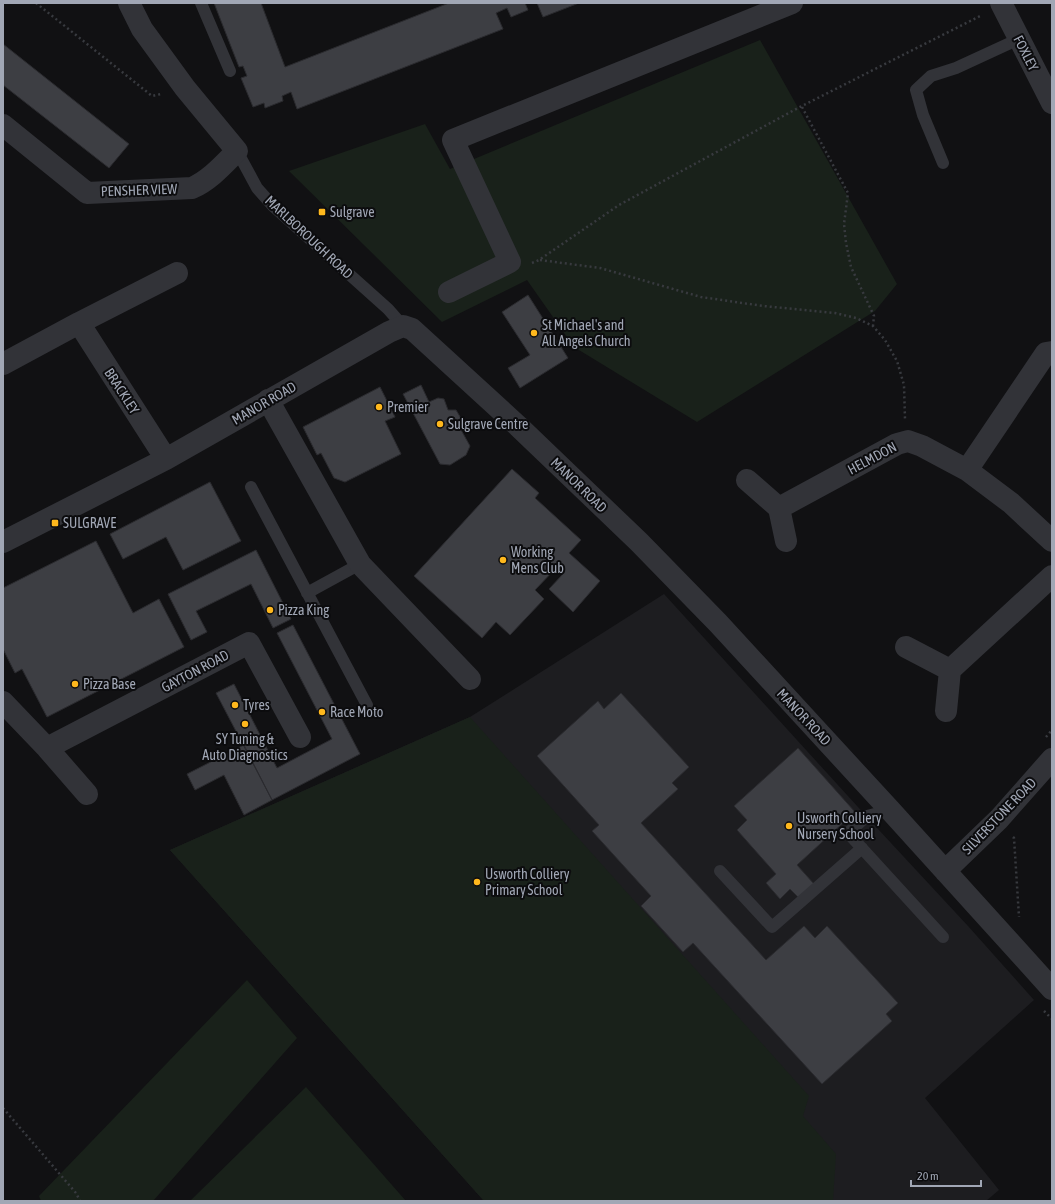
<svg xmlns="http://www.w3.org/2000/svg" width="1055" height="1204" viewBox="0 0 1055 1204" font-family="'Asap Condensed',sans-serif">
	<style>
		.built { fill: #1d1d20 }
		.green { fill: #19211a }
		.building { fill: #3d3e43; stroke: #2b2b2f }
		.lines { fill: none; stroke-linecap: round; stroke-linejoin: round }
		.path { stroke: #383a3f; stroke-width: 2.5; stroke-dasharray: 2 3; stroke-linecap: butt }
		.lane { stroke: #323338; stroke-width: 12 }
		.street { stroke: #323338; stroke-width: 22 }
		.poi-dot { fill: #ffb81d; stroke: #0c0c0e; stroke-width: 1.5 }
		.labels { text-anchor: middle; stroke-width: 4; stroke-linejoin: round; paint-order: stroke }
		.street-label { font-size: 14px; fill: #a1a7b5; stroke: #0c0c0e }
		.poi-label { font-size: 14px; fill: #a1a7b5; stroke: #0c0c0e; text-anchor: start }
	</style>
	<rect width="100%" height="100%" fill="#111113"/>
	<path class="built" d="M664,594L878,829L968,926L1034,1000L925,1098L999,1190L986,1201H484L170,850L470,717Z"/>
	<path class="green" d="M760,40L897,284L875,311L697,422L574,347L527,280L442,322L289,171L425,124L450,169Z
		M470,717L809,1096L803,1116L836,1154L833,1201H484L170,850Z
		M247,980L297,1038L153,1201H41L39,1196Z
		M306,1087L406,1201H190Z"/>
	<path class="building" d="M214,3H261L285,67L449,3H525L528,10L511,17L507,8L496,13L503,29L297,109L291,92L282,96L283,101L265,108L264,103L253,107L241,78L247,76L243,66L239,67Z
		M537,3H579L543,17Z
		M3,44L129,144L109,168L3,85Z
		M528,295L568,358L520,388L508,368L530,355L502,312Z
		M421,385L429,402L438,398L444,399L448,410H456L462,420L460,428L470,446L466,455L450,465L440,464L403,394Z
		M380,387L395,417L385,421L401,454L345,482L334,478L321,453L317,455L303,427Z
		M512,469L539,493L535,498L581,540L569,553L600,581L573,612L549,589L563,574L556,568L535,590L544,599L510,635L496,622L482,638L414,576Z
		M210,482L241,541L183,570L166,537L123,559L110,534Z
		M96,541L133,613L159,599L184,647L47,717L22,669L15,673L3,649V588Z
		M256,550L291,619L273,628L251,584L196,611L207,632L191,640L168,594Z
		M293,625L360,754L272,800L216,693L234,684L277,768L332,739L277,633Z
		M621,693L689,767L672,783L678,789L641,823L766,960L804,926L815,938L827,926L898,1003L886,1014L892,1021L822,1084L693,943L683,952L641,906L651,896L592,831L599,825L537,756L598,701L604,709Z
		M244,745L272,800L244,815L224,775L195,790L187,774Z
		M798,748L855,812L797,865L814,884L799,898L790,889L780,899L766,883L776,874L737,830L747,820L734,806Z"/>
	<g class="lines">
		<path class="path" d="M36,3L152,96L161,94
			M802,107L848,193L844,224L846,243L851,267L874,316L873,326
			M540,260L600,268L701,297L763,306L835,313L856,318L873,326L885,340L897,361L904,385L905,419
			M532,263L539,260L619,205L798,108L982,15
			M1046,737L1052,730
			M1013,837L1014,838L1019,917
			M1044,1011L1052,1019
			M3,1108L76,1193L80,1201"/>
		<path class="lane" d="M201,3L230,71
			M237,151L257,188L273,206L388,309L403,326
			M943,163L923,115L916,90L931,76L956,68L1019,39
			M251,487L367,705
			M307,593L360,564
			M890,810L867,816L848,833L943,937
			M720,871L772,927L862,848"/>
		<path class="street" d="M1001,3L1052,103
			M3,125L87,193L192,188C210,180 223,165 237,151L185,88L142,29L129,3
			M449,292L510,262L453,140L792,3
			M79,323L166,459
			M3,364L79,323L177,273
			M268,400L360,564L470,679
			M967,470L1046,353L1052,352
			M747,480L779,508L786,541
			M779,508L897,444L908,441L922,446L967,470L1011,503L1052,541
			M3,542L166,459L389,332L403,326L412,329L518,426L639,542L718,623L890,810L1052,989
			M906,647L950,670L946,711
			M950,670L1052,576
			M3,702L47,748L87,794
			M47,748L249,643L300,737
			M945,871L999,819L1052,759"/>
	</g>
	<g class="poi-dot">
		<rect x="318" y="208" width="8" height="8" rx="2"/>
		<circle cx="534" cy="333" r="4"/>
		<circle cx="379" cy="407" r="4"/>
		<circle cx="440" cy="424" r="4"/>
		<rect x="51" y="519" width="8" height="8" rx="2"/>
		<circle cx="503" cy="560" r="4"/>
		<circle cx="270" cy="610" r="4"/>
		<circle cx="75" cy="684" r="4"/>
		<circle cx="235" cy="705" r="4"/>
		<circle cx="322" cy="712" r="4"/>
		<circle cx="245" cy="724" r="4"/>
		<circle cx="789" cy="826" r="4"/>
		<circle cx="477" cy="882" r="4"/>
	</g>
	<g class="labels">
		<g class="street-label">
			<text transform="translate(1026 53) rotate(63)" y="5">FOXLEY</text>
			<text transform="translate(139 190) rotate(-2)" y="5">PENSHER VIEW</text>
			<text transform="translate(309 237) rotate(43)" y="5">MARLBOROUGH ROAD</text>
			<text transform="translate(122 391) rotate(57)" y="5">BRACKLEY</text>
			<text transform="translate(264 403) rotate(-30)" y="5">MANOR ROAD</text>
			<text transform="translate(872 458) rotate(-28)" y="5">HELMDON</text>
			<text transform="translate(579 485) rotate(44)" y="5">MANOR ROAD</text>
			<text transform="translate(195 671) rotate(-28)" y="5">GAYTON ROAD</text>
			<text transform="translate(804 717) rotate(47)" y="5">MANOR ROAD</text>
			<text transform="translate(999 816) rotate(-46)" y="5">SILVERSTONE ROAD</text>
		</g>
		<g class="poi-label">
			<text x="330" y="217">Sulgrave</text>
			<text x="542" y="330">St Michael's and<tspan x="542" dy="16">All Angels Church</tspan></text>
			<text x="387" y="412">Premier</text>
			<text x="448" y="429">Sulgrave Centre</text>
			<text x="63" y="528">SULGRAVE</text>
			<text x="511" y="557">Working<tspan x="511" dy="16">Mens Club</tspan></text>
			<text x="278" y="615">Pizza King</text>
			<text x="83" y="689">Pizza Base</text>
			<text x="243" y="710">Tyres</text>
			<text x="330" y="717">Race Moto</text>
			<text x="245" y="744" text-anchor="middle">SY Tuning &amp;<tspan x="245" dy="16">Auto Diagnostics</tspan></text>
			<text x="797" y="823">Usworth Colliery<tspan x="797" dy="16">Nursery School</tspan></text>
			<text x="485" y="879">Usworth Colliery<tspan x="485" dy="16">Primary School</tspan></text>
		</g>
	</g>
	<rect width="1055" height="1204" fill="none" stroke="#a1a7b5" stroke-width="8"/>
	<path d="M911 1180v6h70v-6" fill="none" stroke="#a1a7b5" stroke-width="2"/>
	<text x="917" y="1180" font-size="12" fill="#a1a7b5" stroke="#0c0c0e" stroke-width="3" paint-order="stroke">20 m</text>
</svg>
